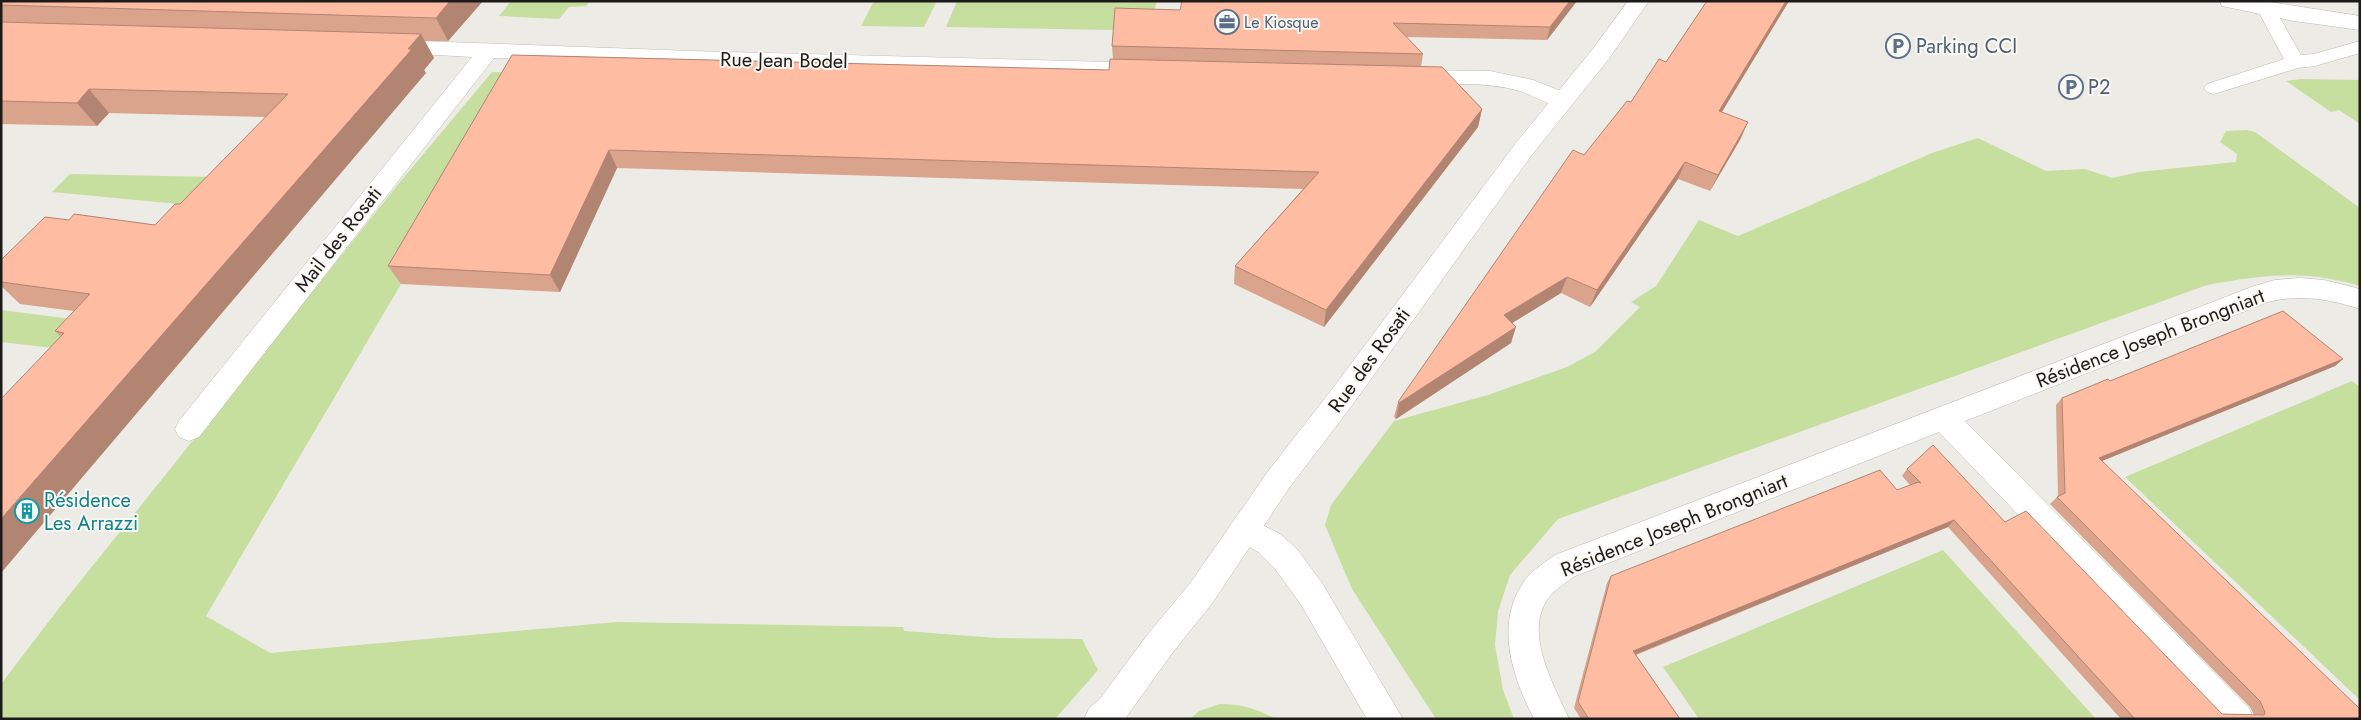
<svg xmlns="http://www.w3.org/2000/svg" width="2361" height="720" viewBox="0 0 2361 720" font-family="Jost,sans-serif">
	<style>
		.green { fill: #c6de9e }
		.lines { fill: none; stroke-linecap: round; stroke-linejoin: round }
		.service-casing { stroke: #bcbab5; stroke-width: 1 }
		.minor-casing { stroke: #bcbab5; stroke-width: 1 }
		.tertiary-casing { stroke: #bcbab5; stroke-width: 1 }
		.service { fill: #fff; fill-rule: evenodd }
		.minor { fill: #fff; fill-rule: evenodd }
		.tertiary { fill: #fff; fill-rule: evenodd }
		.wall { fill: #daa38c }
		.shaded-wall { fill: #b28472 }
		.building { fill: #febda3; stroke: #b28472 }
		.labels { text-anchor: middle; stroke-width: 4; stroke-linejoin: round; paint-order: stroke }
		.far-service-label { font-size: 16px; fill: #4e5e75; stroke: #faf8f3; text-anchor: start }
		.service-label { font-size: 20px; fill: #4e5e75; stroke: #faf8f3; text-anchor: start }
		.street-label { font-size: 20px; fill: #1c1b19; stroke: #faf8f3 }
		.culture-label { font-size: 20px; fill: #0d838f; stroke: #faf8f3; text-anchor: start }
	</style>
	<rect width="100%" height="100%" fill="#edebe5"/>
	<path class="green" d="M511,1H590L586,6L569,7L559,19L499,16Z
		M874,1H937L924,27L861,26Z
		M957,1H1157L1151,23L1115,30L946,27Z
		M492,72L522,73L401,284L206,616L270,653L617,622L903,627L904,631L997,638L1082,639L1098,670L1055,719H1V684L66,599L400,182Z
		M2301,79L2360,80V124L2339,110L2331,112L2286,81Z
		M2247,130L2255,132L2360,208V286C2302,269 2265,275 2207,285L1558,519L1510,575L1498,611L1495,645L1503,690L1514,719H1436L1352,589L1325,525L1331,505L1394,421L1488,395L1567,367L1595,352L1640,307L1631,302L1656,286L1699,220L1738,236L1932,153L1978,138L2046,171L2085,169L2112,178L2139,172L2236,162L2237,154L2220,142L2226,131Z
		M70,174L212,177L189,205L52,192Z
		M1,310L88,321L62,349L1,342Z
		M2352,381L2360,387V700L2125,477Z
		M1943,550L2096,719H1699L1663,667Z
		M1220,704C1241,704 1257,709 1276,719H1190L1199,711Z"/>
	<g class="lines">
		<defs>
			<path id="service" d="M2266,3L2273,5L2275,9L2301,55L2314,54L2360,41V53L2315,66L2298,68L2214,94L2207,92L2204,88L2207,84L2284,59L2257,9L2259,5Z"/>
			<path id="minor" d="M393,40L692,51L1147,63L1155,65L1158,70L1155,75L1147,77L494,58L199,437L189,441L179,437L175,429L179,421L472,57L385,52L382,47L385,42Z
				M1415,70L1490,71L1533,80L1571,95L1574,100L1571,105C1553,110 1536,96 1520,91C1486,81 1449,85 1415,84L1407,82L1404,77L1407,72Z
				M2300,278L2324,280L2360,289V309C2329,299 2300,294 2268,302L1965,421L2249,708L2254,719H2214L1939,432L1573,577C1564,584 1553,591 1547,600C1524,635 1555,687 1569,719H1534C1512,676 1494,623 1525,580C1533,570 1545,562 1555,555L2254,286L2275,280Z
				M1245,516L1280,534L1297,549L1322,583L1403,719H1367L1300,603L1275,569L1258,552L1234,538L1230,529L1234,520Z"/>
			<path id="tertiary" d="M1628,1H1649L1608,60L1531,156L1353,404L1289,488L1213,602L1170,656L1125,719H1084L1089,708L1099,700L1148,634L1191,582L1269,470L1333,388L1515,144L1592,50Z
				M2220,1H2263L2360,16V30L2294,21L2222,6Z"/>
		</defs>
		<use href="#service" class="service-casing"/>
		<use href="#minor" class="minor-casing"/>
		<use href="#tertiary" class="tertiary-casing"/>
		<use href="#service" class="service"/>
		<use href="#minor" class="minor"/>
		<use href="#tertiary" class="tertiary"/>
	</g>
	<path class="wall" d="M1,1H483L448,41H425L434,58L424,70L426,73L60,336L55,331L74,311L20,304L1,286V260L69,220L155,225L180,204L266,117L109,113L97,126L1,124Z
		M1577,1L1547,40L1406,37L1423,54L1421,67L1482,109L1478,127L1324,327L1234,284L1235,266L1303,189L617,168L560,292L401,284L388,266L512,55L1109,70L1113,59L1112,46L1180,10Z
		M1707,1H1789L1722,112L1741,138L1710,191L1678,179L1590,307L1561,293L1512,323L1511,343L1396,419L1394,417L1398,402L1584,155L1631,102L1666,62Z
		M2343,359L2335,366L2102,461L2360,719H2121L1948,527L1636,655L1680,719H1581L1574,708L1607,583L1611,576L1897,490L1910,485L1902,476L1907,469L2005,522L2222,714L2254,715L2250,707L2050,504L2058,496L2056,405L2062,398L2110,381Z"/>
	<path class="shaded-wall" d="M450,1H483L448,41L436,18Z
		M1570,1H1577L1547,40L1550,27Z
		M1786,1H1789L1712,128L1719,111Z
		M421,34L434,58L424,70L426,73L1,573V519Z
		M89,89L109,113L97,126L77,103Z
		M1482,109L1478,127L1324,327L1326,310Z
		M1748,122L1741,138L1710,191L1718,175Z
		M609,150L617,168L560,292L550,275Z
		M1685,162L1678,179L1590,307L1597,290Z
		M1567,277L1561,293L1499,331L1504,315Z
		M1516,327L1511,343L1396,419L1399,403Z
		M2343,359L2335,366L2092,465L2099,458Z
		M1954,520L1948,527L1629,657L1633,651Z"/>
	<path class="building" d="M1,1H450L436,18L1,5Z
		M1182,1H1570L1550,27L1393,23L1423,54L1112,46L1115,8L1180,10Z
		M1707,1H1786L1719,111L1748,122L1718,175L1685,162L1597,290L1567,277L1504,315L1516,327L1399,403L1398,402L1573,150L1584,155L1627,101L1631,102L1659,59L1666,62Z
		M1,22L421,34L408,49H412L1,519V399L64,333L55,331L90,294L1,282V260L45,217L69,220L74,214L155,225L175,204H180L288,94L89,89L77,103L1,101Z
		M512,55L1109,70L1110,59L1442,67L1482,109L1326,310L1235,266L1319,172L609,150L550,275L388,266Z
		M2283,311L2343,359L2099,458L2360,709V719H2135L1954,520L1633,651L1680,719H1589L1578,702L1611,576L1880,470L1897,490L1918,482L1921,483L1907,469L1933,445L2005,522L2026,511L2222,714L2264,715L2265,712L2260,701L2057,497L2065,493L2062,398L2108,379L2110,381Z"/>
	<defs>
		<symbol id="office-ring" viewBox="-11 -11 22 22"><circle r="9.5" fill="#faf8f3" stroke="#5c6f8a" stroke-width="1.5"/><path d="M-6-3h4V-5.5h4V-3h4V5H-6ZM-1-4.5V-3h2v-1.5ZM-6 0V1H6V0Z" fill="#5c6f8a"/></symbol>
		<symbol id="parking-ring" viewBox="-11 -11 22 22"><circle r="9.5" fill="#faf8f3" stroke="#5c6f8a" stroke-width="1.5"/><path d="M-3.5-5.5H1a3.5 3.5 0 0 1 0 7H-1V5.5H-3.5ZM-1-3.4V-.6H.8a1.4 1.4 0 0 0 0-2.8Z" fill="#5c6f8a"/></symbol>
		<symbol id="building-ring" viewBox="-11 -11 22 22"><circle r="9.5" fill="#faf8f3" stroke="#0f9aa8" stroke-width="1.5"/><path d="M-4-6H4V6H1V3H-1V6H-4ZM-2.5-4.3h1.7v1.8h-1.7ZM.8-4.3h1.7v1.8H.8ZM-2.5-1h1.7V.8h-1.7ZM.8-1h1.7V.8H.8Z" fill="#0f9aa8"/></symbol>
	</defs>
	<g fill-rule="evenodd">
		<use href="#office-ring" x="1213" y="8" width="28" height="28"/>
		<use href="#parking-ring" x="1884" y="32" width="28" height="28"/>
		<use href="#parking-ring" x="2057" y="73" width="28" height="28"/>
		<use href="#building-ring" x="13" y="497" width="28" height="28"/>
	</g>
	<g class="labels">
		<g class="far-service-label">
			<text x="1244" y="28">Le Kiosque</text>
		</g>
		<g class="service-label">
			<text x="1916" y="53">Parking CCI</text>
			<text x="2088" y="94">P2</text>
		</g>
		<g class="street-label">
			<text transform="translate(784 60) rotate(1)" y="7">Rue Jean Bodel</text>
			<text transform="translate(338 239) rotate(-52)" y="7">Mail des Rosati</text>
			<text transform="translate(2150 338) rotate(-21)" y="7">Résidence Joseph Brongniart</text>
			<text transform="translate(1369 360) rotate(-54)" y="7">Rue des Rosati</text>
			<text transform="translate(1674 525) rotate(-22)" y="7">Résidence Joseph Brongniart</text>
		</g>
		<g class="culture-label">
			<text x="44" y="507">Résidence<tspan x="44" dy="23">Les Arrazzi</tspan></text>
		</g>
	</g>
	<rect width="2361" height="720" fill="none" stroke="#1c1b19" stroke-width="5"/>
</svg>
